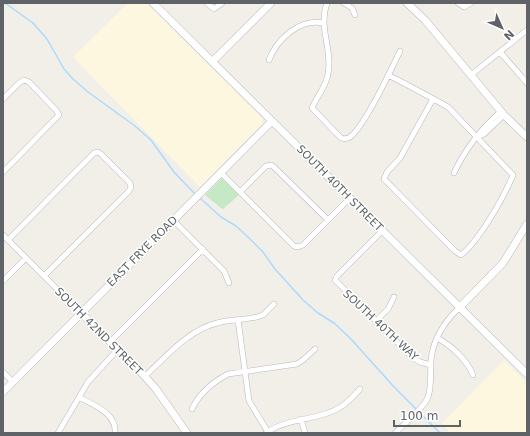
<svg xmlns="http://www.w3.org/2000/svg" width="530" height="436" viewBox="0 0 530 436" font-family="'DejaVu Sans',sans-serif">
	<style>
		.commercial { fill: #fef7e0 }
		.green { fill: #c5e8c5 }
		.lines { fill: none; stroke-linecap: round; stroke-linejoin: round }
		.stream { stroke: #aadaff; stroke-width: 1.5 }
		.street-casing { stroke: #b5b8bc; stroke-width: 6 }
		.secondary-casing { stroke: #b6babf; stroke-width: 8 }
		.street { stroke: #fff; stroke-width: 5 }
		.secondary { stroke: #fff; stroke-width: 7 }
		.labels { text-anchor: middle; stroke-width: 3; stroke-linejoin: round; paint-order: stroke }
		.street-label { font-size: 11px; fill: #5f6368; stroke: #fff }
	</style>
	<rect width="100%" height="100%" fill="#f1efe8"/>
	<path class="commercial" d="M128,3H146L262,118L263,121L262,124L200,187L73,57Z
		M504,360L527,383V433H448L449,431L442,423Z"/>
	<path class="green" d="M222,178L239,195L223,209L221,208L205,195Z"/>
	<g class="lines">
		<path class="stream" d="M5,3L33,23L47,39L64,69L73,79L88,92L135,126L151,140L174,172L195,194
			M200,198L221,217L236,226L250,239L263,252L275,269L303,300L318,313L334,323L350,338L395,388L440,433"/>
		<defs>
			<path id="street" d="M207,3L214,9L222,3
				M327,3C318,28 333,50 328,74C326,87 317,96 312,108L341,138C344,139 347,139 350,137C364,127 392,68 400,51
				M344,3L352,8L355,15
				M458,3L464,7L471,3
				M500,52L527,83
				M269,60C277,39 300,18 323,23
				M388,75C408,85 428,96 448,107L513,175C504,197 479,241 461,255L455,251L384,179L387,172L400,158L433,99
				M471,75L527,30
				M3,99L19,83L24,80L29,82L56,110L59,115L3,172
				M477,137L484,134L504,115
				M221,173L294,246L298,247L303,245L350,198
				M454,173C465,149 481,129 501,111
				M240,192L266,166L271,165L274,167L328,220
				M173,220L224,271L229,283
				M383,230L337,276L335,280L413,358L420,362L431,365
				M3,235L81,313
				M8,240L94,153L98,152L101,154L130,183L131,187L129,191L44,276
				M3,281L26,258
				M238,320L249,401L268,432
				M376,321L388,309L394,297
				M437,338C452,346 467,360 473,375
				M110,342L203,249
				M3,372L13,382
				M145,376C167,356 187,331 217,323C230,319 244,320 257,317L263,315L274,304
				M79,397C93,405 117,413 115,433
				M192,409C199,394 213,382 228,374L297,364L303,360L315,349
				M301,419L305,433
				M58,433L88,382L118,349
				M266,433C289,417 317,421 339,408C347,403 354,396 360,389
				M395,433C403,425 425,407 428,397C432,386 430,372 431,360C433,339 445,321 460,307"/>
			<path id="secondary" d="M153,3L527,374
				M407,3L425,20L504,115L527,137
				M213,61L271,3
				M460,307L503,263L527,224
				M81,313L139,370L156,389L187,433
				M3,392L272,121"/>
		</defs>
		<use href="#street" class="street-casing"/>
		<use href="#secondary" class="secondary-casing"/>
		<use href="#street" class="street"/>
		<use href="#secondary" class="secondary"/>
	</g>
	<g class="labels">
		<g class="street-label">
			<text transform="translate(340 188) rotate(45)" y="4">SOUTH 40TH STREET</text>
			<text transform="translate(142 251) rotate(-45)" y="4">EAST FRYE ROAD</text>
			<text transform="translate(381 325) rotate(43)" y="4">SOUTH 40TH WAY</text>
			<text transform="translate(99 331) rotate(45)" y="4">SOUTH 42ND STREET</text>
		</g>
	</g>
	<rect width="530" height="436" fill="none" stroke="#5f6368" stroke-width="8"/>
	<g transform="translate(502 28) rotate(135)" stroke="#ffffff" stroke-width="3" paint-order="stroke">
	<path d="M0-3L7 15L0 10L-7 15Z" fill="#5f6368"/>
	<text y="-6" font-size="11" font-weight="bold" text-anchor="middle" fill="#5f6368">N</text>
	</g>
	<path d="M394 420v6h66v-6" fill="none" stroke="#5f6368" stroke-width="2"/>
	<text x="400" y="420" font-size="12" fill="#5f6368" stroke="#ffffff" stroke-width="3" paint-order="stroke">100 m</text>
</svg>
